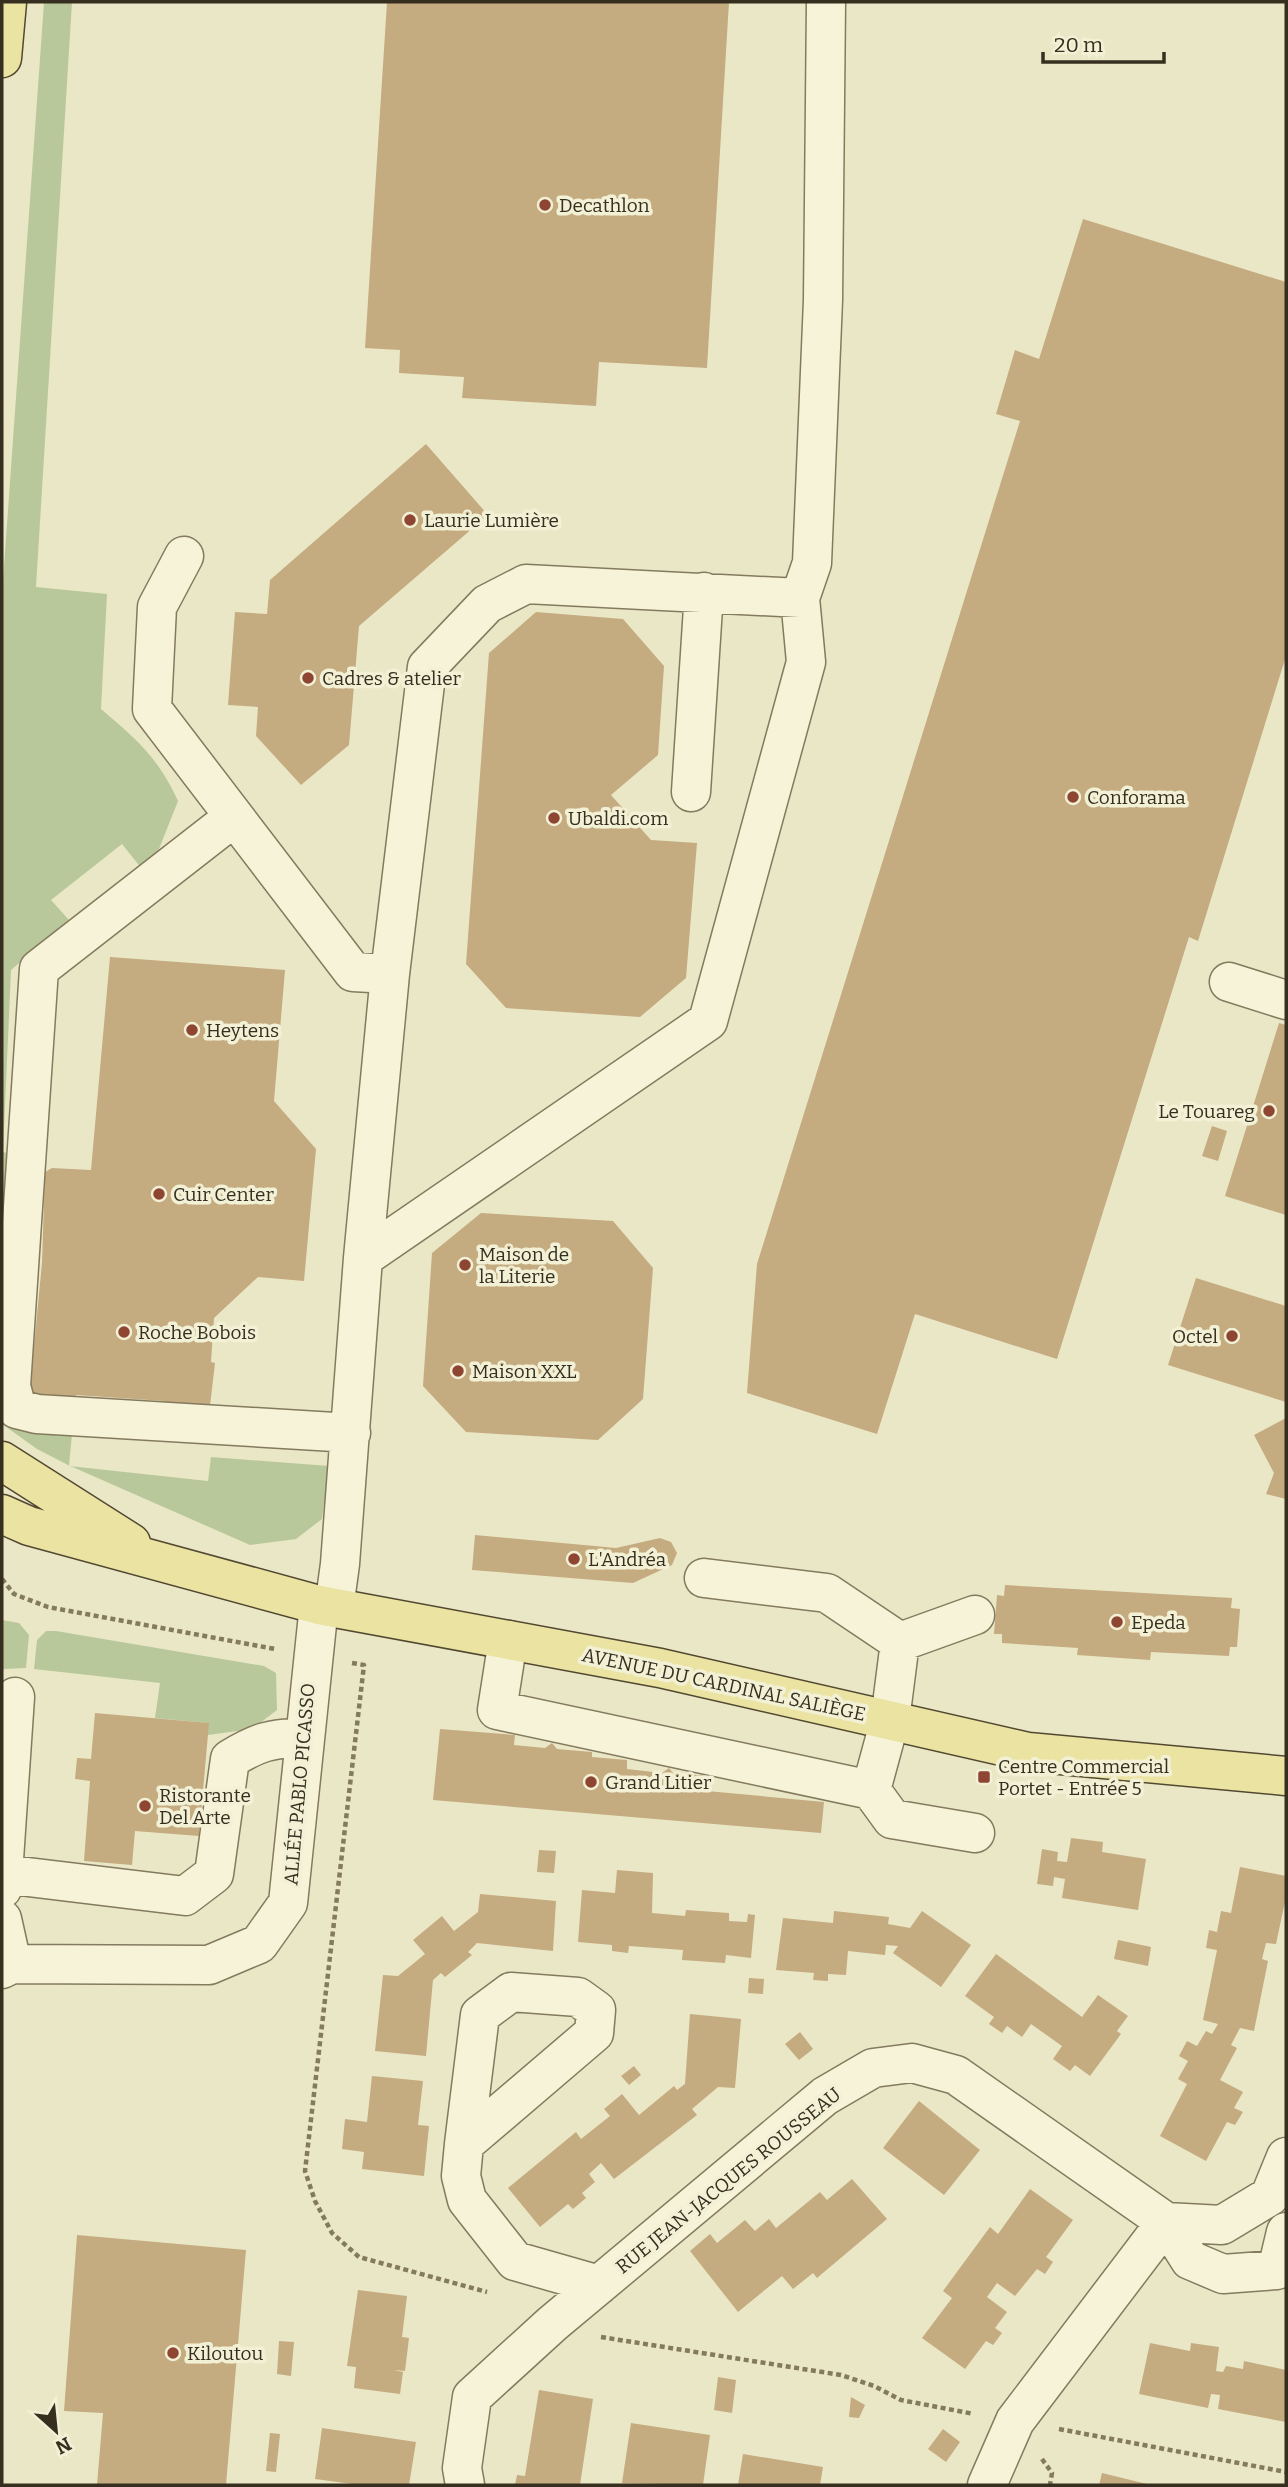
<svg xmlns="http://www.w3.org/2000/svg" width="1288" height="2487" viewBox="0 0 1288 2487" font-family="Bitter,serif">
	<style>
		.green { fill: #b9c89b }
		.building { fill: #c5ab80 }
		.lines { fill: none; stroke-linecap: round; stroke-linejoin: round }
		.minor-casing { stroke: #847a5e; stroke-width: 41 }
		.major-casing { stroke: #524831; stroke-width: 41 }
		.path { stroke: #847a5e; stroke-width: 4.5; stroke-dasharray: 5 3.5; stroke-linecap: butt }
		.minor { stroke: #f6f3d9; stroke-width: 38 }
		.major { stroke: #eae3a2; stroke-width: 38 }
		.poi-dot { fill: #8e4633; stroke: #f2f0d5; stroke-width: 2.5 }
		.labels { text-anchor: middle; stroke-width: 7; stroke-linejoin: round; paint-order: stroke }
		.poi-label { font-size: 19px; fill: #362f20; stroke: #f2f0d5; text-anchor: start }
		.street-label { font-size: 19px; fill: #362f20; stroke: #f2f0d5 }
	</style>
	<rect width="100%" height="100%" fill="#eae7c6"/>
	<path class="green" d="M44,2H72L36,587L107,594L101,709C136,739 158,757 178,801L159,849L142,869L122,844L51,900L69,920L11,970L3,1152L18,1155L2,1364V595Z
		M2,1409L72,1434L69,1466L208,1481L211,1457L329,1466L322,1519L296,1539L250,1545L68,1465L37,1449L2,1424Z
		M2,1620L19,1623L29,1635L26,1668L4,1669L2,1674Z
		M46,1631H56L264,1666L276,1673L277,1710L252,1729L208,1735V1723L155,1718L160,1683L34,1669L37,1640Z"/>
	<path class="building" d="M387,2H729L707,368L599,362L596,406L462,398L464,377L399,373L400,350L365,348Z
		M1083,219L1286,282V656L1198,941L1189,937L1057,1359L915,1314L877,1434L747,1393L757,1264L1020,421L996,414L1015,350L1039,359Z
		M426,444L488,515L359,626L349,745L301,785L256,736L258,707L228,705L235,612L267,614L270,580Z
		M536,612L623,619L664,666L658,755L611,795L651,840L697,843L686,978L640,1017L506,1008L466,964L489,653Z
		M110,957L285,970L274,1101L316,1149L304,1281L258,1277L214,1318L211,1362L215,1363L210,1406L164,1407V1401L76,1395V1400L31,1396L26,1390L31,1346H34L42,1263L45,1172L52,1168L91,1170Z
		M1279,1023L1286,1025V1215L1225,1196Z
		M1212,1126L1227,1131L1218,1161L1202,1156Z
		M481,1213L613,1221L653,1268L643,1399L598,1440L466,1432L423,1386L432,1253Z
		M1196,1278L1286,1306V1402L1168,1365Z
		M1286,1418V1499L1266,1494L1274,1473L1254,1435Z
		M475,1535L616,1548L660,1538L671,1542L677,1553L672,1565L633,1583L472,1570Z
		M1005,1585L1232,1598L1231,1608L1240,1609L1237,1647H1230L1229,1656L1151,1652L1150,1660L1077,1655L1078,1648L1002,1643V1634H994L997,1595L1004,1596Z
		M95,1713L209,1723L199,1836L135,1831L132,1865L84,1861L90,1781L75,1779L77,1758L91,1759Z
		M440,1729L515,1735L514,1745L545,1748L552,1743L557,1749L592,1752V1757L627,1760V1769L662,1773L669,1768L673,1773L708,1776L707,1791L824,1802L821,1833L433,1800Z
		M1071,1838L1103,1842L1102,1852L1146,1859L1138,1910L1062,1898L1065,1879L1054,1877L1053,1886L1037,1884L1042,1849L1058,1852L1057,1861L1067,1862Z
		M539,1850L556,1851L554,1873L537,1872Z
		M1240,1867L1286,1876V1897L1276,1944L1266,1943L1262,1959L1268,1961L1254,2031L1240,2028L1231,2045L1237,2048L1220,2080L1243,2092L1234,2108L1243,2112L1235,2125L1227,2122L1206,2161L1160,2136L1187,2084L1178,2079L1188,2061L1179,2056L1187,2041L1197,2046L1206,2031L1212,2034L1218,2024L1203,2020L1217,1950L1206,1948L1209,1930L1217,1932L1221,1911L1231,1913Z
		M617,1870L653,1873L652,1913L685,1916L686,1910L729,1913V1921L747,1922L748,1914L755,1915L751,1958L726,1955L725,1963L682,1960L683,1950L629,1946L628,1953L612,1951V1945L578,1942L582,1890L615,1893Z
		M480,1894L556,1901L553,1951L477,1943L468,1952L472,1955L445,1977L441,1973L433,1980L426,2056L375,2051L383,1975L398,1976L425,1954L413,1940L442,1916L454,1931L478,1912Z
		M834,1911L889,1917L888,1924L910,1928L922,1911L971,1945L941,1987L893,1953L898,1946L886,1945L885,1955L848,1951L846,1975L828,1974V1981L813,1980L814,1973L776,1970L783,1918L833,1923Z
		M1118,1940L1151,1947L1148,1966L1114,1959Z
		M996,1954L1082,2017L1098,1995L1128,2016L1117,2031L1121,2034L1090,2076L1075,2065L1070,2071L1053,2059L1062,2046L1031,2024L1022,2037L1007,2026L1002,2033L989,2024L994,2017L965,1996Z
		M749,1978L764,1979L763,1994L748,1993Z
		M690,2014L741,2019L735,2088L718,2087L692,2109L697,2115L614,2179L601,2163L589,2174L595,2182L582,2193L586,2198L573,2209L568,2204L540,2227L508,2188L576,2132L581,2139L610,2116L604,2109L622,2094L639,2115L674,2086L677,2090L685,2084Z
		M800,2032L813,2049L799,2060L785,2044Z
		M634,2066L641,2075L629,2085L621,2076Z
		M372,2076L423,2081L418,2125L429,2126L424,2176L362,2169L364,2152L342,2149L345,2119L367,2122Z
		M919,2101L980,2150L944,2195L883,2148Z
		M852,2179L887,2219L817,2278L813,2273L793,2289L782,2276L738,2312L690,2251L710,2234L717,2243L745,2220L755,2231L769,2219L776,2228L820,2192L827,2200Z
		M1030,2189L1073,2220L1046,2257L1053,2262L1045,2274L1037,2269L1015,2296L997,2283L987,2297L1007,2312L995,2328L1002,2333L993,2345L986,2341L965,2369L922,2338L952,2298L943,2291L990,2227L998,2234Z
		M77,2235L246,2250L226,2485H97L103,2413L64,2411Z
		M358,2290L407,2296L402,2337L409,2338L405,2371L394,2370L403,2372L400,2394L354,2388L356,2367L347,2366Z
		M279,2341L294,2342L291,2376L277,2374Z
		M1150,2343L1190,2351L1191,2343L1219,2347L1216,2371L1223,2372L1226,2366L1243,2369L1244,2361L1286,2370V2422L1218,2409L1220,2395L1211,2394L1208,2408L1139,2394Z
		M718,2377L736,2380L732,2413L714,2410Z
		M539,2390L593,2399L580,2485H515L517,2475L525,2476Z
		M851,2397L865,2405L859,2418L849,2417Z
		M631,2423L710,2435L703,2485L622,2483Z
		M322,2428L416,2442L409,2485H360L315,2479Z
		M943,2429L960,2442L946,2462L928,2449Z
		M270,2433L280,2434L276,2472L266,2471Z
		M743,2454L823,2467L820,2485H738Z
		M1102,2473L1147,2484V2485H1099Z"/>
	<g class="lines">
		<defs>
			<path id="minor" d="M184,556L157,607L152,709L353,972L390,974
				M691,792L704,592
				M234,817L39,969L11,1386L17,1409L37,1414L351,1433
				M1229,982L1286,1000
				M363,1258L708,1021L806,662L800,598
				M334,1608L340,1564L363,1258L390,974L427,667L487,604L526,584L800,598L812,563L823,300L826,2
				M508,1640L497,1710L871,1790L890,1720L900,1642L827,1593L704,1578
				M900,1642L975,1615
				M871,1790L892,1819L975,1833
				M3,1874L185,1896L214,1874L230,1759C255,1744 273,1736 303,1739
				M2,1889L15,1697
				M2,1919L12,1964
				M2,1969L12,1964L209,1965L259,1944L288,1903L319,1605
				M464,2144L594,2033L596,2010L578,1997L511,1992L480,2015L464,2144L461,2176L467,2200L515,2261L599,2285
				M1166,2222L1190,2260L1223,2274L1277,2270L1286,2232
				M1166,2222L1222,2225L1270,2196L1286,2157
				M465,2485L462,2468L472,2397L552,2324L825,2096L873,2068L912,2063L956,2075L1166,2222L1015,2421L987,2485"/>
			<path id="major" d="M2,58L7,2
				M2,1461L131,1543
				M2,1514L29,1526L319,1605L660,1668L1028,1752L1286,1776"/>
		</defs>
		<use href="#minor" class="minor-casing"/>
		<use href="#major" class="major-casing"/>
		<path class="path" d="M2,1579L14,1594L48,1607L275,1649
			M352,1663L364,1665L305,2171L315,2201L332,2233L359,2257L487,2292
			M601,2337L841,2375L874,2386L901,2400L974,2414
			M1059,2429L1286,2472
			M1042,2459L1052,2473L1050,2485"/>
		<use href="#minor" class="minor"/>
		<use href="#major" class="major"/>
	</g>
	<g class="poi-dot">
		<circle cx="545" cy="205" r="7"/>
		<circle cx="410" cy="520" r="7"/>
		<circle cx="308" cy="678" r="7"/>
		<circle cx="1073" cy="797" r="7"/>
		<circle cx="554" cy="818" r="7"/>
		<circle cx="192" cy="1030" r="7"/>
		<circle cx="1269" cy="1111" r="7"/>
		<circle cx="159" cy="1194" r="7"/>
		<circle cx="465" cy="1265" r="7"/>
		<circle cx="124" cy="1332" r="7"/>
		<circle cx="1232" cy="1336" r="7"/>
		<circle cx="458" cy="1371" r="7"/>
		<circle cx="574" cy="1559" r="7"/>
		<circle cx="1117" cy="1622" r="7"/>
		<rect x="977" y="1770" width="14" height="14" rx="3.5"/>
		<circle cx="591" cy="1782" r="7"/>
		<circle cx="145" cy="1806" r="7"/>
		<circle cx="173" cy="2353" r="7"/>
	</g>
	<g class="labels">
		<g class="poi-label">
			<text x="559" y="212">Decathlon</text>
			<text x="424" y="527">Laurie Lumière</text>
			<text x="322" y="685">Cadres &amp; atelier</text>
			<text x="1087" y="804">Conforama</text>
			<text x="568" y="825">Ubaldi.com</text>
			<text x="206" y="1037">Heytens</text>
			<text x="1255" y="1118" text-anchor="end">Le Touareg</text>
			<text x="173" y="1201">Cuir Center</text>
			<text x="479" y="1261">Maison de<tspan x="479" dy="22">la Literie</tspan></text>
			<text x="138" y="1339">Roche Bobois</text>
			<text x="1218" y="1343" text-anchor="end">Octel</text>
			<text x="472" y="1378">Maison XXL</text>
			<text x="588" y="1566">L'Andréa</text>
			<text x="1131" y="1629">Epeda</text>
			<text x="998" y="1773">Centre Commercial<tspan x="998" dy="22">Portet - Entrée 5</tspan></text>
			<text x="605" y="1789">Grand Litier</text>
			<text x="159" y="1802">Ristorante<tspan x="159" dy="22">Del Arte</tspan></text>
			<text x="187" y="2360">Kiloutou</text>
		</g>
		<g class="street-label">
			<text transform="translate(724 1684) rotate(12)" y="7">AVENUE DU CARDINAL SALIÈGE</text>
			<text transform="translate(299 1784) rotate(-85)" y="7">ALLÉE PABLO PICASSO</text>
			<text transform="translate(728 2180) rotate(-39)" y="7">RUE JEAN-JACQUES ROUSSEAU</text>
		</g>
	</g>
	<rect width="1288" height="2487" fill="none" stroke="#362f20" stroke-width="7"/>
	<g transform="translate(56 2431) rotate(153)" stroke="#f2f0d5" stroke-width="5" paint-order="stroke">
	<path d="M0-5L12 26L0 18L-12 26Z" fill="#362f20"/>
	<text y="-10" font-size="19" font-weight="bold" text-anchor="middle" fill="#362f20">N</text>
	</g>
	<path d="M1043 52v10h121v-10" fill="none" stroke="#362f20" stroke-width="3.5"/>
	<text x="1054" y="52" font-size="21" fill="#362f20" stroke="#f2f0d5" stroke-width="5" paint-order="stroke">20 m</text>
</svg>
